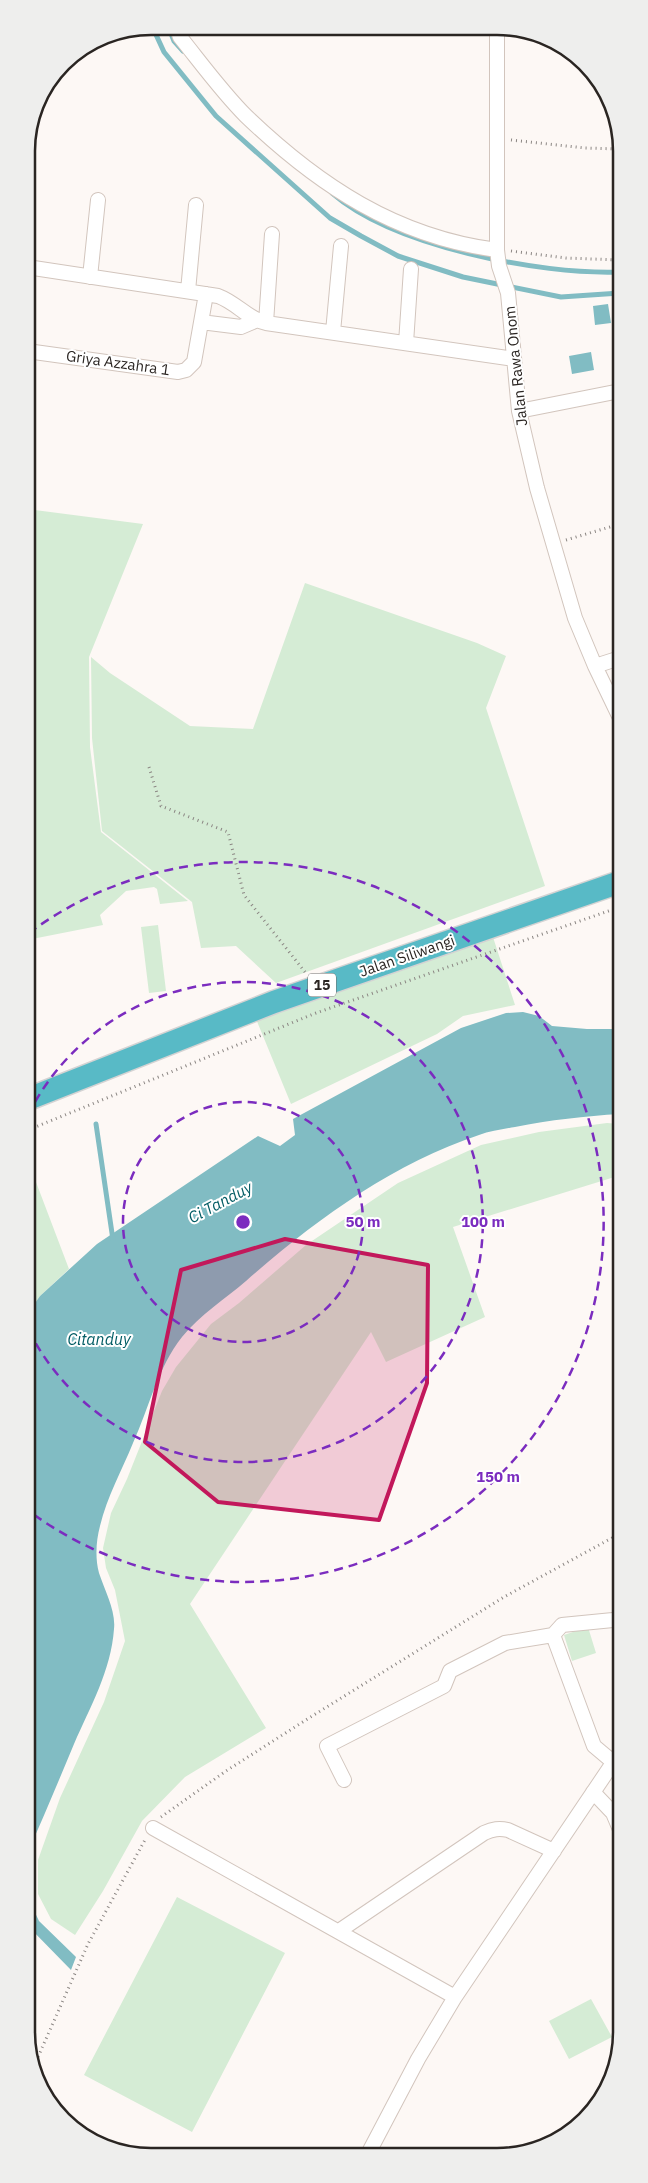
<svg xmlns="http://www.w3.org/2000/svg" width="648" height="2183" viewBox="0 0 648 2183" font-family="'IBM Plex Sans',sans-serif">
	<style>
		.green { fill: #d5ecd5 }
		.water { fill: #81bcc3 }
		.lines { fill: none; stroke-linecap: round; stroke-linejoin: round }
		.stream { stroke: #81bcc3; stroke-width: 5 }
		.minor-casing { stroke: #d2c5bd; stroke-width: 16 }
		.trunk-casing { stroke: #d4d3d3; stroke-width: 25 }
		.path { stroke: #8b8683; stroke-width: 3; stroke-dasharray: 1 4; stroke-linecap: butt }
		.minor { stroke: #fff; stroke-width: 14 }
		.trunk { stroke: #58bac6; stroke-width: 22 }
		.marked { fill: #c2185b; fill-opacity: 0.2; stroke: #c2185b; stroke-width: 4; stroke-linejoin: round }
		.ring { fill: none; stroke: #7b2cbf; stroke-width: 2.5; stroke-dasharray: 9 6 }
		.labels { text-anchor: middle; stroke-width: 4; stroke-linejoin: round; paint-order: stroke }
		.shield { fill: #fff; stroke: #6a6664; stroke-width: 1 }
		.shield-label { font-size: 14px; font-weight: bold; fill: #2a2522 }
		.street-label { font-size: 15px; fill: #2a2522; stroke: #fff }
		.water-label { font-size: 16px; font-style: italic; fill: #025c64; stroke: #fff }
		.rim { fill: none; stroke: #2a2522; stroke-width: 2.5 }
		.centre { fill: #7b2cbf; stroke: #fff; stroke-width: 2.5 }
		.ring-label { font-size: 15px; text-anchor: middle; font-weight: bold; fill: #7b2cbf; stroke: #fff; stroke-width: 4; stroke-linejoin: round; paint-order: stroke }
	</style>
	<rect width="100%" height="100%" fill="#fdf8f5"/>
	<path class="green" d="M27,509L143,524L89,657L90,747L101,832L188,901L160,904L157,889L154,887L126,891L100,915L103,925L27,940Z
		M305,583L477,643L506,656L486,708L545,886L276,983L236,946L201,948L192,902L102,831L92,738L91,657L110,673L190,726L253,729Z
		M158,925L166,991L149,993L141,927Z
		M492,934L515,1005L463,1016L437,1034L291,1104L256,1019Z
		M607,1123L620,1124L621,1175L453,1227L485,1317L386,1362L371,1332L190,1604L266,1728L185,1777L142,1821L103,1891L75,1935L51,1919L38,1894V1860L60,1798L104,1702L125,1641L115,1590L106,1568L103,1548L111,1513L127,1479L162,1391L176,1367L211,1324L239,1303L306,1245L398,1183L481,1145L539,1132Z
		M28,1161L69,1269L40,1296L28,1313Z
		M588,1627L596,1653L572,1661L564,1635Z
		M177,1897L285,1953L192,2132L84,2075Z
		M591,1999L612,2037L569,2059L549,2021Z"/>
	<path class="water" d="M608,304L611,323L595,325L593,306Z
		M591,352L594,370L572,374L569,356Z
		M523,1012L539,1016L552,1026L587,1029H620V1114C585,1116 550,1120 515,1127C503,1129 490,1131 479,1135C392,1164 314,1221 246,1281C225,1299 200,1315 182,1337C158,1367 149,1408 133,1443C122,1470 107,1497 100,1526C96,1541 95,1558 99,1573C105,1591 116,1611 114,1629C111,1671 90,1707 74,1744C59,1780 44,1816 28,1852V1313L40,1296L97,1244L258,1136L280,1146L295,1135L293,1119L461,1028L506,1013Z
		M28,1898L39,1921L76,1957L71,1970L28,1926Z"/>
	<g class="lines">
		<path class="stream" d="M152,26L164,52L216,116L330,218L361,236L398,256L463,277L561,297L620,293
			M168,26L174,41L183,51
			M332,193C393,246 539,275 620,272
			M96,1124L113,1240"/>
		<defs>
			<path id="minor" d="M176,26L180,37C201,63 222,92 246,116C318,185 396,237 497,250
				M497,29V250L499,266L508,293L519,411L537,488L575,618L595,666L620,718
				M27,267L218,296C237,303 248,319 266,323L514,359
				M90,277L98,200
				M188,291L196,205
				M201,322L241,327L255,321
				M266,323L272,234
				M333,332L341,246
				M406,343L411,269
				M27,351L178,372L186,370L194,362L206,294
				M519,411L620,391
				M595,666L620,658
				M613,1762L594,1746L553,1635L562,1625L613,1620L621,1617
				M344,1780L327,1746L444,1686L450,1671L505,1643L553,1635
				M593,1792L613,1813L621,1832
				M153,1828L455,1997
				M339,1931L484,1833C493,1829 499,1828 508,1830L554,1851
				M368,2154L418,2059L455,1997L621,1751"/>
			<path id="trunk" d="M28,1099L274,1002L620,882"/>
		</defs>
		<use href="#minor" class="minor-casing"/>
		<use href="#trunk" class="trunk-casing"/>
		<path class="path" d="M511,140L585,148L619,149
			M511,251L566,258L620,260
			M566,540L620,524
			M149,767L161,806L228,832L244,895L305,972
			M28,1130L316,1013L620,907
			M161,1817L226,1771L309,1718L504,1597L621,1533
			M34,2066L88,1944L146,1838"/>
		<use href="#minor" class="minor"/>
		<use href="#trunk" class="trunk"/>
	</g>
	<path class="marked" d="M285,1239L428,1265L427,1383L379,1520L218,1502L145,1442L181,1270Z"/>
	<g class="ring">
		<circle cx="243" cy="1222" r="120"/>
		<path d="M28 1115A240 240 0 1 1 28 1329"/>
		<path d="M29 933A360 360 0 1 1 29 1511"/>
	</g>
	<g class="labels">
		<rect class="shield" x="308" y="973.5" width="28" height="23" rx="4"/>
		<g class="shield-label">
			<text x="322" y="990">15</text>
		</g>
		<g class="street-label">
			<text transform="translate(118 363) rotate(8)" y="5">Griya Azzahra 1</text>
			<text transform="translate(516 366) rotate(-96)" y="5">Jalan Rawa Onom</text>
			<text transform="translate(407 956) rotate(-19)" y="5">Jalan Siliwangi</text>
		</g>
		<g class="water-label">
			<text transform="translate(220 1202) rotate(-28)" y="6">Ci Tanduy</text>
			<text x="99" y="1345">Citanduy</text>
		</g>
	</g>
	<path d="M0 0H648V2183H0ZM151 35H497A116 116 0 0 1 613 151V2032A116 116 0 0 1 497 2148H151A116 116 0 0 1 35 2032V151A116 116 0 0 1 151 35Z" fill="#eeeeed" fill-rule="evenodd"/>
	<path class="rim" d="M151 35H497A116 116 0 0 1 613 151V2032A116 116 0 0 1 497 2148H151A116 116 0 0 1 35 2032V151A116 116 0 0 1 151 35Z"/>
	<circle cx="243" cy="1222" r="8" class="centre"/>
	<g class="ring-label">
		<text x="363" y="1227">50 m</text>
		<text x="483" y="1227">100 m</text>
		<text x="498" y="1482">150 m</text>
	</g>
</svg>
